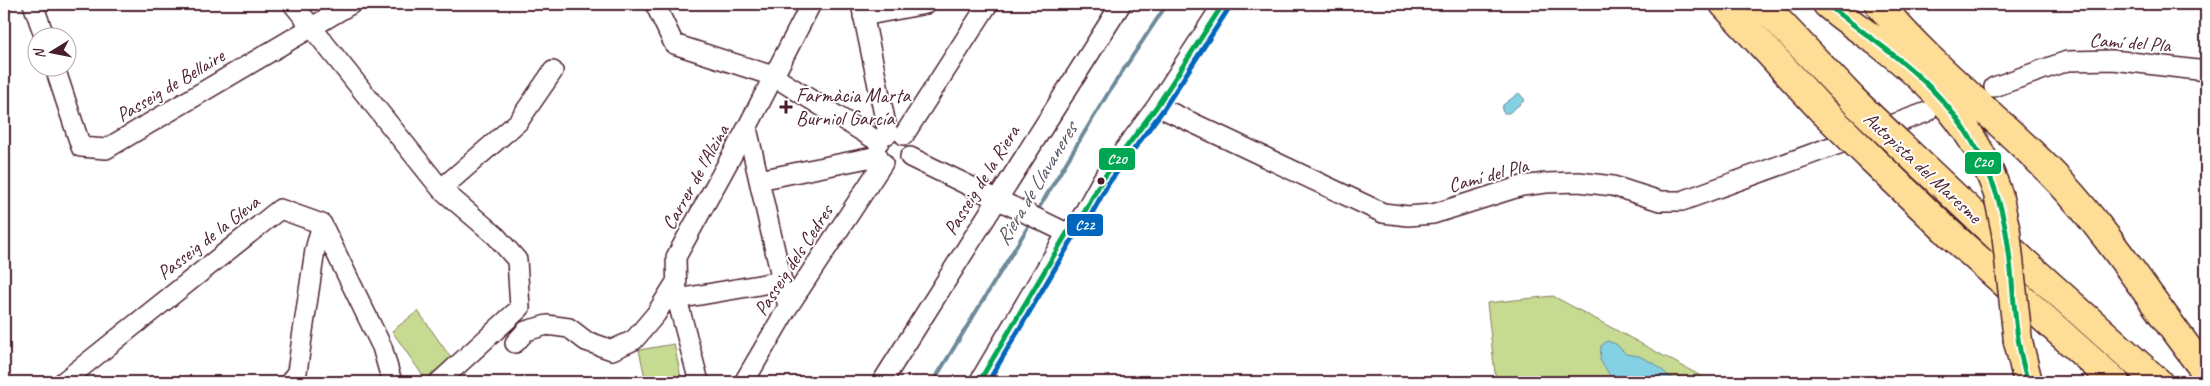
<svg xmlns="http://www.w3.org/2000/svg" width="2210" height="386" viewBox="0 0 2210 386" font-family="Caveat,sans-serif">
	<style>
		.green { fill: #c6db91; stroke: #887d5e }
		.water { fill: #84d1e3; stroke: #6d8a99 }
		.lines { fill: none; stroke-linecap: round; stroke-linejoin: round }
		.stream { stroke: #6d8a99; stroke-width: 4 }
		.minor-casing { stroke: #4a1f2b; stroke-width: 22 }
		.highway-casing { stroke: #4a1f2b; stroke-width: 31 }
		.minor { stroke: #fff; stroke-width: 19 }
		.highway { stroke: #fedd96; stroke-width: 28 }
		.highway-bridge-casing { stroke: #4a1f2b; stroke-width: 31; stroke-linecap: butt }
		.highway-bridge { stroke: #fedd96; stroke-width: 28 }
		.bus-1-casing { stroke: #fff; stroke-width: 9 }
		.bus-2-casing { stroke: #fff; stroke-width: 9 }
		.bus-1 { stroke: #00a651; stroke-width: 5 }
		.bus-2 { stroke: #0065bd; stroke-width: 5 }
		.poi-dot { fill: #4a1f2b; stroke: #fff; stroke-width: 2 }
		.labels { text-anchor: middle; stroke-width: 4; stroke-linejoin: round; paint-order: stroke }
		.street-label { font-size: 20px; fill: #4a1f2b; stroke: #fff }
		.poi-label { font-size: 20px; fill: #4a1f2b; stroke: #fff; text-anchor: start }
		.water-label { font-size: 21px; font-style: italic; fill: #5b5462; stroke: #fff }
		.line-badge { stroke: #fff; stroke-width: 2 }
		.badge-label { font-size: 14px; text-anchor: middle; font-weight: bold; fill: #fff }
	</style>
	<rect width="100%" height="100%" fill="#fff"/>
	<filter id="ink" filterUnits="userSpaceOnUse"><feTurbulence type="fractalNoise" baseFrequency=".02" numOctaves="2"/><feDisplacementMap in="SourceGraphic" scale="10" xChannelSelector="R" yChannelSelector="G"/><feConvolveMatrix kernelMatrix="1 2 1 2 8 2 1 2 1" color-interpolation-filters="sRGB"/></filter>
	<g filter="url(#ink)">
		<path class="green" d="M1553,296L1712,382H1496L1487,303Z
			M418,311L451,358L425,379L392,331Z
			M674,344L682,382H646L639,350Z"/>
		<path class="water" d="M1519,93L1525,100L1509,113H1504L1502,111L1503,105Z
			M1607,341L1616,344L1626,354L1639,356L1655,364L1676,382H1614L1600,360L1601,346Z"/>
		<g class="lines">
			<path class="stream" d="M1037,211L1110,90L1167,4
				M933,382L1031,222"/>
			<defs>
				<path id="minor" d="M33,4L45,38
					M293,4L441,189L496,236L517,260L520,308L439,382
					M655,4L674,44L773,76L879,142
					M861,4L888,134
					M863,16L926,4
					M55,68L81,147L106,149L351,4
					M1994,87L2067,61L2113,60L2206,71
					M1157,106L1383,213L1408,216L1433,214L1522,186L1546,183L1579,182L1613,186L1660,201H1682L1927,112
					M747,128L788,307
					M904,135L988,4
					M910,157L1067,233
					M759,180L878,156
					M441,189L518,122L553,71
					M677,299L782,281
					M515,343L526,331L547,325L569,328L586,341L612,350L634,340L656,314L676,282
					M63,382L280,209L322,224L382,347L392,382
					M290,382L297,372L315,250L322,224
					M699,382L677,299L676,257L747,128L811,4
					M744,382L788,307L883,163
					M882,382L1121,4
					M979,382L1067,233L1080,220L1102,180L1157,106L1223,4"/>
				<path id="highway" d="M1724,4L1822,110
					M1762,4L1852,99
					M1827,4C1843,18 1861,30 1879,43C1934,85 1975,127 1998,194
					M1879,4C1933,70 2002,120 2060,182C2115,241 2156,309 2206,372
					M1898,143L2023,261L2158,382
					M1871,158L1950,234L2115,382
					M2018,341L2028,382"/>
			</defs>
			<use href="#minor" class="minor-casing"/>
			<use href="#highway" class="highway-casing"/>
			<use href="#minor" class="minor"/>
			<use href="#highway" class="highway"/>
			<defs>
				<path id="highway-bridge" d="M1852,99L1898,143
					M1822,110L1871,158
					M1998,194L2006,232L2018,341"/>
			</defs>
			<use href="#highway-bridge" class="highway-bridge-casing"/>
			<use href="#highway-bridge" class="highway-bridge"/>
			<defs>
				<path id="bus-1" d="M1827,4C1851,24 1878,42 1902,62C1956,106 1994,163 2006,232C2015,283 2012,333 2028,382
					M979,382L1067,233L1080,220L1102,180L1157,106L1223,4"/>
				<path id="bus-2" d="M988,382L1073,238L1086,224L1108,184L1163,110L1229,8"/>
			</defs>
			<use href="#bus-1" class="bus-1-casing"/>
			<use href="#bus-2" class="bus-2-casing"/>
			<use href="#bus-1" class="bus-1"/>
			<use href="#bus-2" class="bus-2"/>
		</g>
	</g>
	<g class="poi-dot">
		<path d="M783.5 99.5h5v5h5v5h-5v5h-5v-5h-5v-5h5z"/>
		<circle cx="1101" cy="181" r="4.5"/>
	</g>
	<g class="labels">
		<g class="street-label">
			<text transform="translate(2130 42) rotate(4)" y="7">Camí del Pla</text>
			<text transform="translate(170 85) rotate(-31)" y="7">Passeig de Bellaire</text>
			<text transform="translate(1923 167) rotate(43)" y="7">Autopista del Maresme</text>
			<text transform="translate(1488 175) rotate(-15)" y="7">Camí del Pla</text>
			<text transform="translate(695 177) rotate(-61)" y="7">Carrer de l'Alzina</text>
			<text transform="translate(981 180) rotate(-58)" y="7">Passeig de la Riera</text>
			<text transform="translate(208 237) rotate(-38)" y="7">Passeig de la Gleva</text>
			<text transform="translate(793 260) rotate(-57)" y="7">Passeig dels Cedres</text>
		</g>
		<g class="poi-label">
			<text x="796" y="102">Farmàcia Marta<tspan x="796" dy="23">Burniol García</tspan></text>
		</g>
		<g class="water-label">
			<text transform="translate(1036 184) rotate(-59)" y="7">Riera de Llavaneres</text>
		</g>
	</g>
	<g class="line-badge">
		<rect x="1098" y="147" width="38" height="24" rx="5" fill="#00a651"/>
		<rect x="1964" y="151" width="38" height="24" rx="5" fill="#00a651"/>
		<rect x="1066" y="213" width="38" height="24" rx="5" fill="#0065bd"/>
	</g>
	<g class="badge-label">
		<text x="1117" y="164">C20</text>
		<text x="1983" y="167">C20</text>
		<text x="1085" y="230">C22</text>
	</g>
	<rect width="2210" height="386" fill="none" stroke="#fff" stroke-width="20"/>
	<rect x="10" y="10" width="2190" height="366" fill="none" stroke="#4a1f2b" stroke-width="2" filter="url(#ink)"/>
	<g transform="translate(52 52) rotate(260)"><circle r="24" fill="#ffffff" stroke="#b7a5aa"/>
	<path d="M0-4L9 19L0 12L-9 19Z" fill="#4a1f2b"/>
	<text y="-8" font-size="14" font-weight="bold" text-anchor="middle" fill="#4a1f2b">N</text>
	</g>
</svg>
